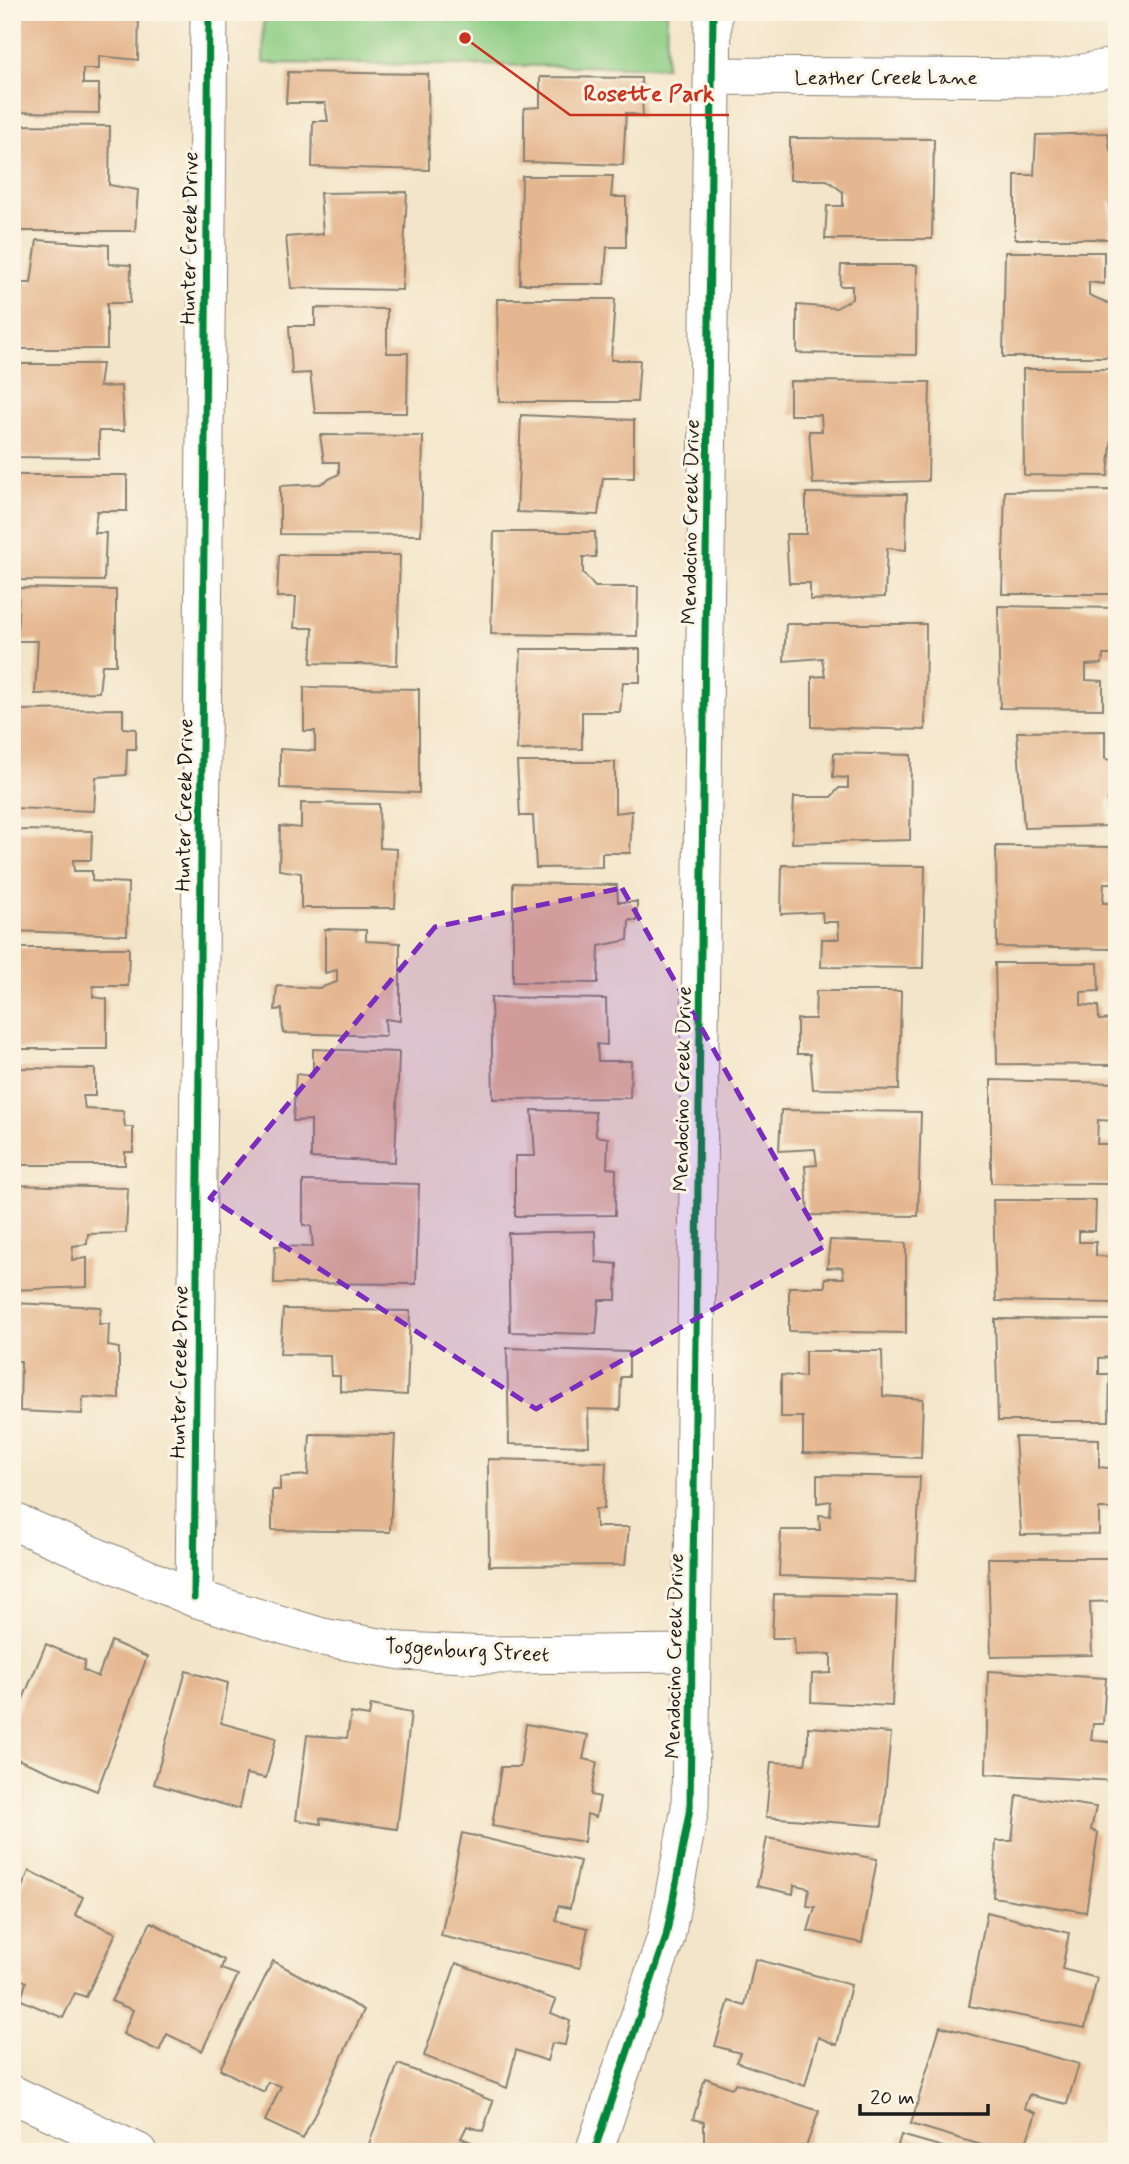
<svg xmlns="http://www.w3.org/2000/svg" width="1129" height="2164" viewBox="0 0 1129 2164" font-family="Mynerve,sans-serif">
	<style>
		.green { fill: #8bcc83; stroke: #547450; stroke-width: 2 }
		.building { fill: #e5b790 }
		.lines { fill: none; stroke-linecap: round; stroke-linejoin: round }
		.street-casing { stroke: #888072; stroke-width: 39 }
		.street { stroke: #fff; stroke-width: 37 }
		.cycleway-casing { stroke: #fcf5e5; stroke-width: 11 }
		.cycleway { stroke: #00873e; stroke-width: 7 }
		.marked { fill: #7b2cbf; fill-opacity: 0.2; stroke: #7b2cbf; stroke-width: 5; stroke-dasharray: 14 9; stroke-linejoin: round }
		.labels { text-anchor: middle; stroke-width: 6; stroke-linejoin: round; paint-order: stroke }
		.street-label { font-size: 21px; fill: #1c1c1c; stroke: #fcf5e5 }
		.leader { fill: none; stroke: #c8321e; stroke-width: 2.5 }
		.callout-dot { fill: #c8321e; stroke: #fcf5e5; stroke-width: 2.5 }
		.callout-label { font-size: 23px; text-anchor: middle; font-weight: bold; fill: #c8321e; stroke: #fcf5e5; stroke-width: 6; stroke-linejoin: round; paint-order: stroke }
	</style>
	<rect width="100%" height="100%" fill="#fcf5e5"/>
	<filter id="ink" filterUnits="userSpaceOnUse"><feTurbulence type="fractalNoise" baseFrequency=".0143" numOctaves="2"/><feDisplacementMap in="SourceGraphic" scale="14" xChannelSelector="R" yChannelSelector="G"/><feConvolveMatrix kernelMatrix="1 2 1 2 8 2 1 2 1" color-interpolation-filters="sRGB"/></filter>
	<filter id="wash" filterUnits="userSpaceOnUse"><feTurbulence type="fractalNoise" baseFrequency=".00686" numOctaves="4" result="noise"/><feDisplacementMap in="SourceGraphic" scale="28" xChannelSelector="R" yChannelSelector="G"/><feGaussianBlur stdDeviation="1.57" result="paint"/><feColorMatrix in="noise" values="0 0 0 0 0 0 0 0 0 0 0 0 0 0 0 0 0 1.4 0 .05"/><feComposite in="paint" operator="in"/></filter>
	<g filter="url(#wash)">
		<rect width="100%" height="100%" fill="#f3e5c9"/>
		<path class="green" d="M264,12H667L666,67L263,63Z"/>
		<g id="blocks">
			<path class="building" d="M12,12H139L138,60L99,56V69H83V84H99V113L12,112Z
				M288,72L428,74L429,170L312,167L313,121H328L325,103H286Z
				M540,77L641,78L643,116L626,113L623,165L524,162V108L540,107Z
				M12,125L110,126L109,185L138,190L135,231H12Z
				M1108,133L1110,150H1117V202H1110L1109,239H1015V175H1034L1036,135Z
				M790,138L934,139L932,239H825L827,206H843V192L827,180H790Z
				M522,176H613L611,197H626V247H607L604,284H520Z
				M407,192L402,290L291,288L286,237L323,234L320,193Z
				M37,240L109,245V264L131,265L130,303H107V349H14V283H31Z
				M1005,252H1104V284L1089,282V295L1108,303H1117V357H1003Z
				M841,265H917L916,355L797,353V305L836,308L852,299V286H840Z
				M497,299H615L611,360H640L637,402H499Z
				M315,308L387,309V353H408L407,413H315L310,373L292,374L289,326H315Z
				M15,364H102L99,387L121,386L124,431H99V458L14,457Z
				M1023,369H1117V435H1112L1108,476L1024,475Z
				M790,381L930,382L928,481L813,484L809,431H822L821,415H790Z
				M521,415L634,420V478H603L598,515L517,512Z
				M320,435L423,436L421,535L280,534V486L320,484L339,474V462H324Z
				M12,475H127V511H97L94,533H106L104,581L12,580Z
				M1113,490L1117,528V594H1002L1005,491Z
				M806,493L907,494L906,550L887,548L885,597L810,600V583H789L786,534H806Z
				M494,532H595L596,557H583V573L595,587H638L637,636L491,634Z
				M279,555H400L397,665L311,663L313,628H294L296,597H277Z
				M19,588L116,590V665H102L99,692L35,694L38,641H17Z
				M998,606L1117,608V655H1103L1102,664L1086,665V680L1103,681V709L1000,708Z
				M786,624H926L925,730L812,727V677L825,676L822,658L784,661Z
				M521,649H640V682H623L620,712H582V749L517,750Z
				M304,687L419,689V793L280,788V749L315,751V731H304Z
				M123,709V728L136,729V749H127L126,775L96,777L94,811L12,808V710Z
				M1105,731V759L1117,761V799H1108L1107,826L1024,828L1017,732Z
				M834,753L911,755L910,840L792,843L794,797H831L839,788H848V778L833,777Z
				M517,762H615V813L632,811L630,853H602V867L536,868L533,816H520Z
				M301,803L379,804L380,848L397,849L395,908H301V873L279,870L280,826L301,828Z
				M12,830L92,831L91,860H73L74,871H92V881L128,883L127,935L12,931Z
				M996,846L1117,847V883H1104L1103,903H1113V949L997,947Z
				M782,865L925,866L923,968L821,967L822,939H839L838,922H823L822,912L781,914Z
				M513,883L617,885L618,902H637V921L629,920L628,940L599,946L598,983L513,982Z
				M325,929L366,930V941L400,943V1021L385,1019L386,1036L283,1033L282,1009L275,1010L277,986L319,988L337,982V970L325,973Z
				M12,948H129L128,986H93V997L107,999V1049H12Z
				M995,963H1098L1099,991L1081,992V1005L1098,1006L1099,1020L1117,1019V1065L997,1064Z
				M816,991H901L899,1090L813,1089L810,1054H797V1019H815Z
				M491,997L606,999L607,1045L597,1044L598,1061H631L630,1098L493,1099Z
				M313,1049L399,1052L395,1162L311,1158V1120L293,1121L296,1074L313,1076Z
				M12,1068L95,1069V1096H83L85,1109L123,1111L125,1127H133V1152H125V1165H12Z
				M991,1080L1117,1083V1121L1098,1120L1097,1144H1112L1110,1184L991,1183Z
				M532,1110L595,1112L596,1136L608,1138L607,1168L616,1169L615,1215L515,1216V1156H535Z
				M781,1110L921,1112L918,1216L808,1215L805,1166L817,1165L815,1149L779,1151Z
				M303,1181L419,1184L416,1284L274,1283L275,1246L313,1247L311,1226L303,1225Z
				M12,1185L128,1188L126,1233L88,1234L87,1244L73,1246L72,1260L87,1258V1287L12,1290Z
				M993,1200H1096L1095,1231H1079V1242H1096V1256L1117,1257V1303L996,1301Z
				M595,1231L596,1262L617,1264L616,1300H599L596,1334L510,1332L508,1233Z
				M830,1240L906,1243V1333L789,1331V1287H825V1278H844L842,1267L827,1268Z
				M12,1303L101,1307L99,1324H109L108,1346L119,1348V1399L83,1397L82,1414L20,1411L21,1361H12Z
				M283,1309L410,1311L407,1395L340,1391V1376H331L330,1355L280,1354Z
				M995,1319L1117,1320V1357L1099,1358V1374H1110L1109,1421H998Z
				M507,1348L629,1352V1377H621L620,1410L588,1409L589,1446L509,1444Z
				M805,1351H882L883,1396L923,1399L921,1458L803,1453V1417H781V1375L805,1377Z
				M310,1434L395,1435L390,1532L272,1530V1490H280V1477L308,1475Z
				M1015,1437L1099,1439V1467L1117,1469V1509H1099V1534L1021,1535Z
				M488,1459L606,1462L604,1509H595L596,1527H629L625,1565L489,1566Z
				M817,1475L920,1477L915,1581L779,1576L781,1530H820L819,1515L830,1516L831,1501L817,1503Z
				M988,1558H1117V1601L1090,1602L1092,1655L991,1657Z
				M774,1594L897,1596L892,1706L811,1702L812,1674L831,1673V1654L795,1655L794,1638H772Z
				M111,1641L147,1657L97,1791L12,1757V1725L46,1644L85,1661L83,1670L98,1677Z
				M186,1671L228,1683L221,1723L276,1738L266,1778L246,1774L239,1809L154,1784Z
				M988,1671L1106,1678L1103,1724H1093L1091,1740L1117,1743V1781L986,1774Z
				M371,1705L411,1713L397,1829L320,1818L321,1824L296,1820L307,1735L347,1738L351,1713L369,1716Z
				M526,1724L588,1735L583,1759L597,1762L591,1795L600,1797L596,1817L587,1814L584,1842L492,1826L501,1767H520Z
				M808,1727L891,1733L882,1826L766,1817L771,1762L805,1764L808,1746Z
				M1017,1795L1096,1807L1091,1830L1098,1833L1086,1912L993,1897L996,1841H1012Z
				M462,1833L580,1861L570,1908L558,1906L556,1921L588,1928L580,1968L441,1936Z
				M767,1838L877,1859L862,1943L808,1931L815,1907L807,1906L809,1888L794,1885L793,1894L757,1886Z
				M29,1871L83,1897L75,1915L116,1933L86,1997L75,1993L63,2018L21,2000L26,1982L12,1974V1911Z
				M987,1912L1069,1933L1062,1969L1097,1978L1085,2028L969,2006Z
				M151,1922L224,1960L221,1969L238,1975L202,2051L167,2034L159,2051L123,2034L133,2010L111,2001Z
				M755,1959L851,1985L837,2045L818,2037L805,2086L736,2062L740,2053L715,2046L729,2001L745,2006Z
				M273,1961L364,2010L303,2139L265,2121L281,2086L268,2082L264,2092L220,2069Z
				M456,1963L556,2000L551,2013L570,2021L565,2045L552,2043L547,2061L516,2050L507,2088L424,2056Z
				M940,2026L1079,2064L1067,2104L1029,2095L1024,2108L1036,2113L1023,2152H1005L911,2124Z
				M398,2064L493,2101L483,2131L467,2126L461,2138L474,2143L470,2152H366Z
				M705,2078L732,2088L736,2083L819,2111L804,2152H733L734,2150L704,2146V2122L693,2119Z
				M901,2135L957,2151V2152H896Z"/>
		</g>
	</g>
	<g filter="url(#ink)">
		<use href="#blocks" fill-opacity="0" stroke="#888072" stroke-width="2"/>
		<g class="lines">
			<defs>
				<path id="street" d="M714,76L1058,78L1117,66
					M12,1521L194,1598L322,1637L402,1651L488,1655L691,1653
					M194,1598L209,12
					M12,2094L138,2152
					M594,2152L666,1937L690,1808L713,12"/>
			</defs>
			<use href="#street" class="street-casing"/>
			<use href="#street" class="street"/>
			<defs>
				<path id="cycleway" d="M194,1598L209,12
					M594,2152L666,1937L690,1808L713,12"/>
			</defs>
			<use href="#cycleway" class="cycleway-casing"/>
			<use href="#cycleway" class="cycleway"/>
		</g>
	</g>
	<path class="marked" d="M622,888L825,1246L536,1409L210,1198L435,927Z"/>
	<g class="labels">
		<g class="street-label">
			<text x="886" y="84">Leather Creek Lane</text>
			<text transform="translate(189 238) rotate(-89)" y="7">Hunter Creek Drive</text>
			<text transform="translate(690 522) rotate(-89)" y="7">Mendocino Creek Drive</text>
			<text transform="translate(184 805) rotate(-89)" y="7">Hunter Creek Drive</text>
			<text transform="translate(682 1089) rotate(-89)" y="7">Mendocino Creek Drive</text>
			<text transform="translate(179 1372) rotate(-89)" y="7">Hunter Creek Drive</text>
			<text transform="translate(467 1650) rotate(3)" y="7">Toggenburg Street</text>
			<text transform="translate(674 1656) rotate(-89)" y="7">Mendocino Creek Drive</text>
		</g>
	</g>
	<path class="leader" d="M465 38L570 115H729"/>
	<circle class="callout-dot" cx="465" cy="38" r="7"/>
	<g class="callout-label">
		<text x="649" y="101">Rosette Park</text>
	</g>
	<rect width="1129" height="2164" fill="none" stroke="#fcf5e5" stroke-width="42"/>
	<path d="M860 2104v10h128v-10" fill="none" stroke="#1c1c1c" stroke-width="3.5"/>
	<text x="870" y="2104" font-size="21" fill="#1c1c1c" stroke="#fcf5e5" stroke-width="5" paint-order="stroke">20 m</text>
</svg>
